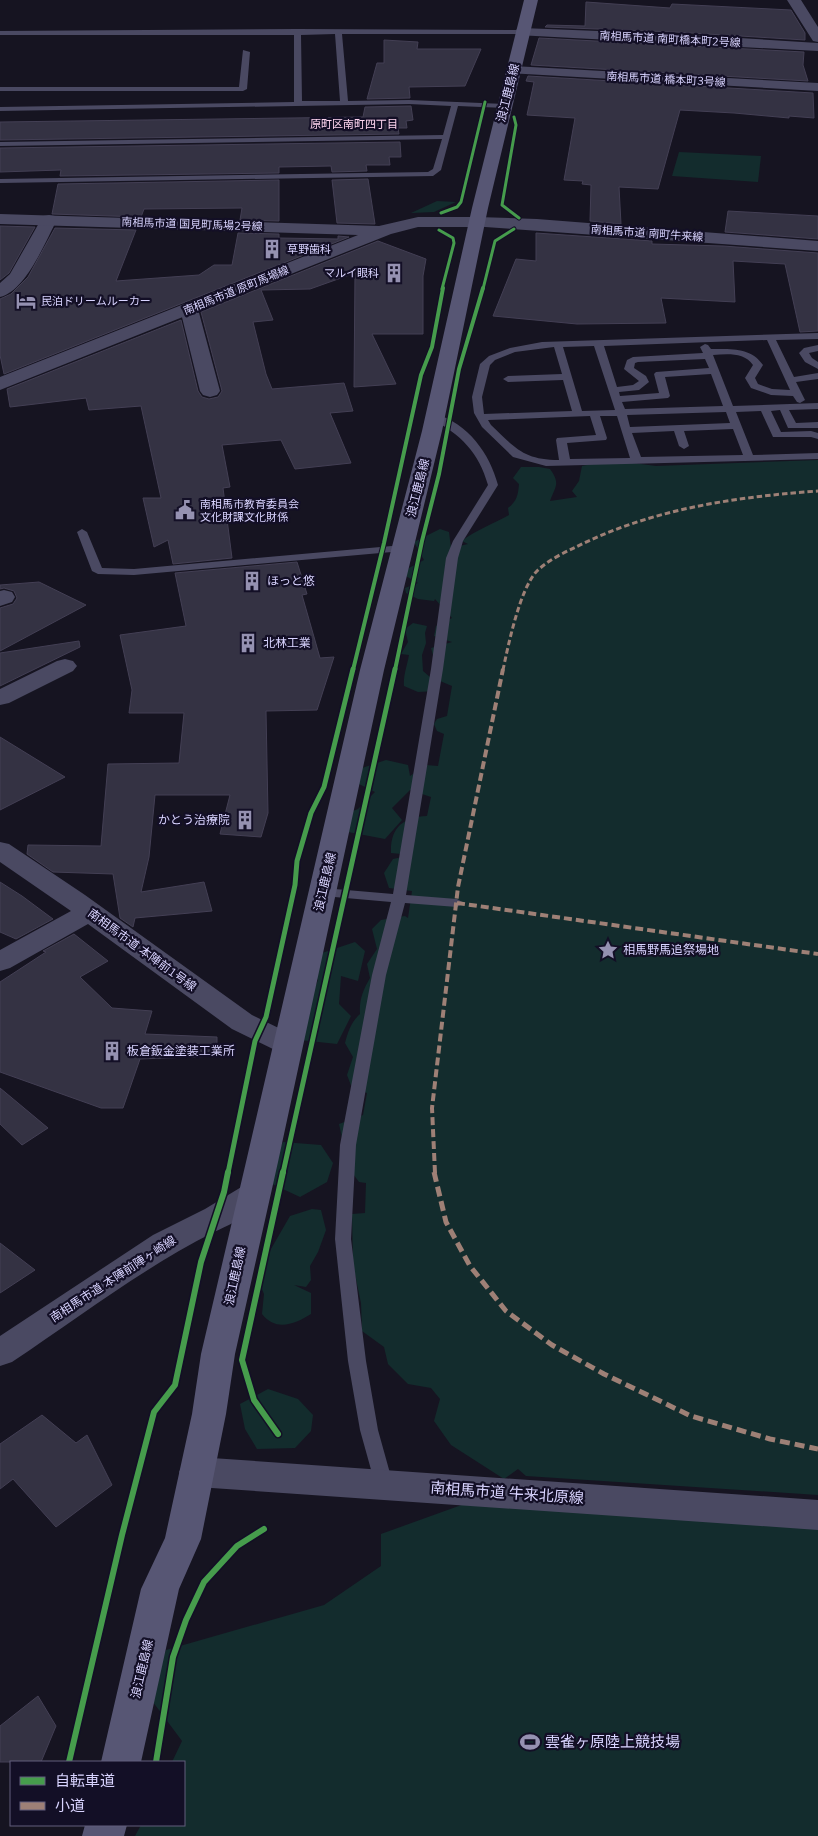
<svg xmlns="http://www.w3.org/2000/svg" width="818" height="1836" viewBox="0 0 818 1836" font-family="Mulish,'Noto Sans JP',sans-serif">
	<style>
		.green { fill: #132c2d }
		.building { fill: #343243; stroke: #433f54 }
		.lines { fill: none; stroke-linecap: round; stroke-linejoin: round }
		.service { fill: #4a4962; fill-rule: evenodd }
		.minor { fill: #4a4962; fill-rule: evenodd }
		.tertiary { fill: #4a4962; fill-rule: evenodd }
		.secondary { fill: #575674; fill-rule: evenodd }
		.quiet-far2 { stroke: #9e8076; stroke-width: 3; stroke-dasharray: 5.5 3; stroke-linecap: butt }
		.quiet-far1 { stroke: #9e8076; stroke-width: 4; stroke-dasharray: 8 4; stroke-linecap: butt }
		.quiet { stroke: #9e8076; stroke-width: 5; stroke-dasharray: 10 5; stroke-linecap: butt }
		.cycleway-far3-casing { stroke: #130f26; stroke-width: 5 }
		.cycleway-far2-casing { stroke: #130f26; stroke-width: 6 }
		.cycleway-far1-casing { stroke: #130f26; stroke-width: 8 }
		.cycleway-casing { stroke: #130f26; stroke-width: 9 }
		.cycleway-far3 { stroke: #469c4c; stroke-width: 3 }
		.cycleway-far2 { stroke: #469c4c; stroke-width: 4 }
		.cycleway-far1 { stroke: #469c4c; stroke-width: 5 }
		.cycleway { stroke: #469c4c; stroke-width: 6 }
		.labels { text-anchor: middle; stroke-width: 4.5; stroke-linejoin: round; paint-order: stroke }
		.far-street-label { font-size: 11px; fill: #d9d4ff; stroke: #130f26 }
		.far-neighbourhood-label { font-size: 11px; fill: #ffd6f0; stroke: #130f26 }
		.far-poi-label { font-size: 11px; fill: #d9d4ff; stroke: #130f26; text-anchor: start }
		.street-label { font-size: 12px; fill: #d9d4ff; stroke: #130f26 }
		.poi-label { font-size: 12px; fill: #d9d4ff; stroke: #130f26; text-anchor: start }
		.near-street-label { font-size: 15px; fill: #d9d4ff; stroke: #130f26 }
		.near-poi-label { font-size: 15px; fill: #d9d4ff; stroke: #130f26; text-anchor: start }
	</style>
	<rect width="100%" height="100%" fill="#161421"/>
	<path class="green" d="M679,152L761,156L758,182L672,176Z
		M437,201L456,202L434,212L411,213Z
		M610,460L656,466L818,460V1495L526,1476L518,1469L504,1479L451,1445L434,1421L440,1399L431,1388L408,1384L388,1364L384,1347L362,1331L361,1303L353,1265L352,1214L365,1213L366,1183L359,1182L342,1159L343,1142L339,1124L363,1115L367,1093L352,1088L347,1075L353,1057L345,1043C348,1032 351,1022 360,1014C359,1000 363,990 370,978L367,964L377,949L372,929L381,920L405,916L408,918L412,891L389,888L384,873L393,859L412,855L391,853C390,828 403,817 427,816L431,797L410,790L392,808L402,820L385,839L348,832L353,811L358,809L375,792L357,783L362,768L386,760L408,765L410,776L426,765L438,766L444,734L437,731L434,724L437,719L447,716L452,686L440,681L431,648L452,642L434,636L436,626L452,618L435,599L434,601L418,599L406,593L405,588L418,583L404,575L409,568L424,560L414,542L440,529L449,532L451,548L468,544L462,541C474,531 495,523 509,515L508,508C517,501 518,495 519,484L513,478L521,467H539L550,469C561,484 555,487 550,501L577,497L572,491L579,481L582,466Z
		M413,623L427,626L425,633L426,643L422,655L423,671L438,684L437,691L418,692L404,686C403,676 407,666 409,655L401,654L408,642L405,629Z
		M355,942L365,951L358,981L341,976L339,1004L351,1016L337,1044L300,1040L310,1000L318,980L312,970L316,955Z
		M283,1142L321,1145L333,1163L327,1182L300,1197L272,1184L269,1170Z
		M312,1209L321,1210L326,1230L318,1252L310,1266L311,1280L306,1287L294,1285L311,1293V1314C295,1324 276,1332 262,1314L264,1294L256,1275L290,1216Z
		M268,1389L298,1399L313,1415L311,1431L295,1448L257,1449L245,1429L240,1404Z
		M514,1486L818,1506V1836H135L141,1825H184V1762H172L182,1741L147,1694L166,1650L324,1605L381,1566V1534Z"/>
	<path class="building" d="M586,2L670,8L672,4L791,10L805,33V40L675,32L545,27L547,25L585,26Z
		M539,38L804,52L803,65L808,81L531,65Z
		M384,40L418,42L417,49H481L465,86L409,87L410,98L367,99L377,63H384Z
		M528,76L813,93L814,118L789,116V118L734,113L680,110L658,189L619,187L621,224L590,221L591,185L582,184L583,181L564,180L575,118L527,115L534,82L526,81Z
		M411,106L413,120L406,121L407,128H398L399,134L0,140V122L363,117L365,107Z
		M400,142L401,157H389L390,165H366L367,171L332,172L331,166L279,167V173L60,176L61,170L0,172V148Z
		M368,179L375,224L337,223L332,180Z
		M279,180V221L240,220L242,208L144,209L141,217L52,214L58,184Z
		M728,211L818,216V239L725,232Z
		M0,226L35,227L9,273L0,280Z
		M55,228L136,230L116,281L199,275L214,265H232L238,233L279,234V238L338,239V236L349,237L4,374L0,355V299L11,294L28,277Z
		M536,233L652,241V244L723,246L818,253V331L800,332L785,264L733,261L735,302L661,298L666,323L577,324L493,316L516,259L536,261Z
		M378,241L426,259L423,276V334H372L396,384L354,387L355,273L310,289L261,290L273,320L253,322L266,374L272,389L344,383L353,411L330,413L351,463L295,469L281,440L222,445L230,487L223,488L232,558L173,564L168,540L154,547L143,498H161L141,406L89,410L86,398L10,407L7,389L181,320L198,391L202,397L209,399L218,397L222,391L201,312Z
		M297,562L307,594L302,595L320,658L334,657L317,710L266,711L268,813L261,837L220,834L230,795H155L149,857L141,892L204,882L212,911L135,918L133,927L120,918L113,874L53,872L27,854L28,845L101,846L108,764L179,763L184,713H129L132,690L120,635L186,626L175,573Z
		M39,582L86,605L0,651V608L13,604L17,598L14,591L4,588L0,589V585Z
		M79,641L80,647L0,686V653Z
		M0,737L65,777L0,810Z
		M0,882L22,896L53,919L16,939L0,932Z
		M74,934L108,961L80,977L112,1008L152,1011L145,1034L217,1037V1056L140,1059L123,1108H101L0,1072V982L46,952L43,951Z
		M0,1088L48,1128L22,1145L0,1124Z
		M0,1243L35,1270L0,1293Z
		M42,1415L76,1443L87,1435L112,1485L56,1527L13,1479L0,1489V1444Z
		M38,1696L56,1726L41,1762H0V1726Z"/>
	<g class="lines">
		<path class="service" d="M297,29L522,30L526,32L522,34H342L348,101L409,100L505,104L509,106L505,108L458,106L441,170L433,176L0,183V179L428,172L433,169L442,139L0,146V142L443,135L451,106L409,104L0,111V107L294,102V35H0V31ZM335,34L340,101H302L301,35Z
			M243,50L250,52L247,89L243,91H0V87H239Z
			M818,333V339L776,340L794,377L818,373V379L796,382L805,400L800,403L797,402L793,396L771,395L751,388L745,378L753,365C744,352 727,354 713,355L733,406L818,403V409L789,410L796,423L818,422V428H788L780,410L771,411L781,432L811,431L818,433V439L811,437H773L761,411L736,412L753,455L818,453V459L546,466L513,457L482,427L474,413L472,397L480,364L489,356L510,348L542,342ZM767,340L790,390L772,389L758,384L755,378L763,365C751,347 730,349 711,349L708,345L705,344L700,347L703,353L633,357L627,360L624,369L639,381L633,385L617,387L604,346ZM594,346L615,410L582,411L563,347ZM554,347L562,374L508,376L503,379L508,382L563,380L572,411L484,414L482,397L490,365L495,360L515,352ZM705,359L709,368L656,372L654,374L659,393L620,396L619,392L639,390L649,382L646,376L634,368L635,363L638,362ZM711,374L723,406L625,409L622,402L668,398L670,396L665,377ZM726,412L730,423L630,427L627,415ZM590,416L596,435L557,438L556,440L559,460C524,460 515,448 491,425L488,420ZM600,416H617L630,458L570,459L567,443L606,440L607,438ZM733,429L743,455L641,457L632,433L674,431L679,446L684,449L689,446L684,431Z
			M818,345V351L809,353L812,358L818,362V369L805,362L799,353L804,348Z
			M435,414C468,423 490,454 498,485L463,541L458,558L443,669L406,895L457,899L464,903L457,907L405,903L386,975L356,1145L351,1239L366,1361L378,1430L393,1484L390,1489L384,1491L378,1489L375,1484L360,1430L348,1361L335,1239L340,1145L372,975L391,902L323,896L316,892L323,888L393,894L431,669L446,558L453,541L488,485C479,453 461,434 431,419L430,417Z
			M82,529L87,532L102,568L134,569L403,545L408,548L403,551L134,575L98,574L92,571L77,532Z"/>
		<path class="minor" d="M787,0H801L818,27V42L813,41Z
			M522,28L675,34L818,43V51L517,35L515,32L517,29Z
			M513,66L818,83V91L508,73L506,70L508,67Z
			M49,215L55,216L57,220C45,242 26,291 0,297V283L10,274L43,216Z
			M477,217L537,219L818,241V251L471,226L469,222L471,218Z
			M189,304L195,305L198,309L220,391L217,395L210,397L203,395L200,391L180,309L183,305Z
			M4,590L12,592L15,597L12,602L0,606V591Z
			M65,659L73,661L77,666L73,671L9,703L0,705V689L57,661Z
			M0,842L9,844L85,895L252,1015L297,1037L302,1044L297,1051L287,1054L277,1051L232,1029L88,924L10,968L0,971V950L71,911L0,862Z
			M254,1183L265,1186L270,1194C261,1210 231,1224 214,1232C143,1268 78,1318 12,1362L0,1366V1336L153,1235L205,1209L243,1186Z"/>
		<path class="tertiary" d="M0,214L379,226L418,217H477L483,218L485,222L483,226L477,227H418L391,234L0,390V377L358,235L0,224Z
			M197,1457L818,1500V1530L197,1487L184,1482L179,1472L184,1462Z"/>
		<path class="secondary" d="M524,0H538L488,208L442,431L384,670L278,1162L235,1354L226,1414L201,1539L179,1589L141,1762H101L141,1589L165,1538L192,1414L201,1354L246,1162L360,670L422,431L472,208Z
			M85,1825H127L124,1836H82Z"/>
		<path class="quiet-far2" d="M503,670C508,646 520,588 537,571C547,561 563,553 576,547C651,509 735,497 818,491"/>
		<path class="quiet-far1" d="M457,903L818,954
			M435,1173L432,1108L458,887L503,669"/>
		<path class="quiet" d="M434,1172L446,1222L470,1266L506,1311L552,1345L604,1374L691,1416L770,1439L818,1449"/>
		<defs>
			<path id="cycleway-far3" d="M514,117L516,125L502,205L519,218
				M441,213L457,207L461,202L485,102
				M439,230L453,238L454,243L442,289
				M483,289L495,241L514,229"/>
			<path id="cycleway-far2" d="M353,670L384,543L421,375L432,347L443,288
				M395,670L422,541L439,474L459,369L483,288"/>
			<path id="cycleway-far1" d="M228,1173L255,1041L266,1017L295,885L297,861L311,813L324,787L353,669
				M283,1173L395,669"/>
			<path id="cycleway" d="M278,1434L254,1400L242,1360L283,1172
				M69,1762L122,1535L154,1412L175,1385L201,1262L224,1192L228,1172
				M156,1762L173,1657L186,1620L204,1582L237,1546L264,1529"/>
		</defs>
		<use href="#cycleway-far3" class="cycleway-far3-casing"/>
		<use href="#cycleway-far2" class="cycleway-far2-casing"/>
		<use href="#cycleway-far1" class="cycleway-far1-casing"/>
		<use href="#cycleway" class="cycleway-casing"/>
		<use href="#cycleway-far3" class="cycleway-far3"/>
		<use href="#cycleway-far2" class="cycleway-far2"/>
		<use href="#cycleway-far1" class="cycleway-far1"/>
		<use href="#cycleway" class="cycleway"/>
	</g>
	<defs>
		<symbol id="building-bare" viewBox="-9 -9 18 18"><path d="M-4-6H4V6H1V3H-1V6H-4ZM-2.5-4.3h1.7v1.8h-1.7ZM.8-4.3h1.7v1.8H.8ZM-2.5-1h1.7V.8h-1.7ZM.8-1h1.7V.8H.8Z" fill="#9591b1" stroke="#130f26" stroke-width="2.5" paint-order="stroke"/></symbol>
		<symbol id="hotel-bare" viewBox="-9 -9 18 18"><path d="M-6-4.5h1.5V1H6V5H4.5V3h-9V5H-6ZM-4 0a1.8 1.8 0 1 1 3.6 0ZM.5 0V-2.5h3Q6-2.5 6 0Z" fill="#9591b1" stroke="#130f26" stroke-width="2.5" paint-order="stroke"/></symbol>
		<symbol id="civic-bare" viewBox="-9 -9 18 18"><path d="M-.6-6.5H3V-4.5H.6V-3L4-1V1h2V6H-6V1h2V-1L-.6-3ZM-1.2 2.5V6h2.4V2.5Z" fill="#9591b1" stroke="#130f26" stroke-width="2.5" paint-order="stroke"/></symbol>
		<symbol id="sight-bare" viewBox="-9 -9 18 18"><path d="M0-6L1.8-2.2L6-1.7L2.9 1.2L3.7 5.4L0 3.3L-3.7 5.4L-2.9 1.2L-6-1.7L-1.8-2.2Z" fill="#9591b1" stroke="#130f26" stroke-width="2.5" paint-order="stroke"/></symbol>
		<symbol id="stadium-bare" viewBox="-9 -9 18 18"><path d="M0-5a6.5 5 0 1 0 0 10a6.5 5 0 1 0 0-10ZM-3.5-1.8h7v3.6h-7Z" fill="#9591b1" stroke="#130f26" stroke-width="2.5" paint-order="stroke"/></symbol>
	</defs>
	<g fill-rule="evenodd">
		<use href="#building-bare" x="258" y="235" width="28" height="28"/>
		<use href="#building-bare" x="380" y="259" width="28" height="28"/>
		<use href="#hotel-bare" x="12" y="287" width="28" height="28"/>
		<use href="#civic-bare" x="171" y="496" width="28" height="28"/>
		<use href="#building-bare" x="238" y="567" width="28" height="28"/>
		<use href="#building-bare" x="234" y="629" width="28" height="28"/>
		<use href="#building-bare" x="231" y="806" width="28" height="28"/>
		<use href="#sight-bare" x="594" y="936" width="28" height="28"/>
		<use href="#building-bare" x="98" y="1037" width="28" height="28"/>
		<use href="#stadium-bare" x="516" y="1728" width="28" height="28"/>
	</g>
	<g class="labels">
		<g class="far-street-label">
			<text transform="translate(670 39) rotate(3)" y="4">南相馬市道 南町橋本町2号線</text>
			<text transform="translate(666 79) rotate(3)" y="4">南相馬市道 橋本町3号線</text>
			<text transform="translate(192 224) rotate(2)" y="4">南相馬市道 国見町馬場2号線</text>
			<text transform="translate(647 233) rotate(4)" y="4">南相馬市道 南町牛来線</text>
			<text transform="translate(236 290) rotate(-22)" y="4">南相馬市道 原町馬場線</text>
		</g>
		<g class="far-neighbourhood-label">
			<text x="354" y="128">原町区南町四丁目</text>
		</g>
		<g class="far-poi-label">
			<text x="287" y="253">草野歯科</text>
			<text x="379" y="277" text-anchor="end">マルイ眼科</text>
			<text x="41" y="305">民泊ドリームルーカー</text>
			<text x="200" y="508">南相馬市教育委員会<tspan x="200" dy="13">文化財課文化財係</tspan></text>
		</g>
		<g class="street-label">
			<text transform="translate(508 93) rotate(-76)" y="4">浪江鹿島線</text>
			<text transform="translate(418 488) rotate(-76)" y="4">浪江鹿島線</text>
			<text transform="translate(325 882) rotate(-77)" y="4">浪江鹿島線</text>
			<text transform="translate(142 950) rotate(36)" y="4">南相馬市道 本陣前1号線</text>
			<text transform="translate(235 1276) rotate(-78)" y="4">浪江鹿島線</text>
			<text transform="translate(113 1279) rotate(-33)" y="4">南相馬市道 本陣前陣ヶ崎線</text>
			<text transform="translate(142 1669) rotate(-77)" y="4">浪江鹿島線</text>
		</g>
		<g class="poi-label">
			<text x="267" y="585">ほっと悠</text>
			<text x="263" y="647">北林工業</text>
			<text x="230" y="824" text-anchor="end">かとう治療院</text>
			<text x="623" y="954">相馬野馬追祭場地</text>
			<text x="127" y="1055">板倉鈑金塗装工業所</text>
		</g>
		<g class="near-street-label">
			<text transform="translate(507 1493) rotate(4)" y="5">南相馬市道 牛来北原線</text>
		</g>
		<g class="near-poi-label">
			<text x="545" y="1747">雲雀ヶ原陸上競技場</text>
		</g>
	</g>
	<rect x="10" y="1761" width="175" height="65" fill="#130f26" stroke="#625e7d"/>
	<rect x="20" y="1777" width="25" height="8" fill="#469c4c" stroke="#625e7d"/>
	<text x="55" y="1786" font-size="15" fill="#d9d4ff">自転車道</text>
	<rect x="20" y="1802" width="25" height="8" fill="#9e8076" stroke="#625e7d"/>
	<text x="55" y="1811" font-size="15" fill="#d9d4ff">小道</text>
</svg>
